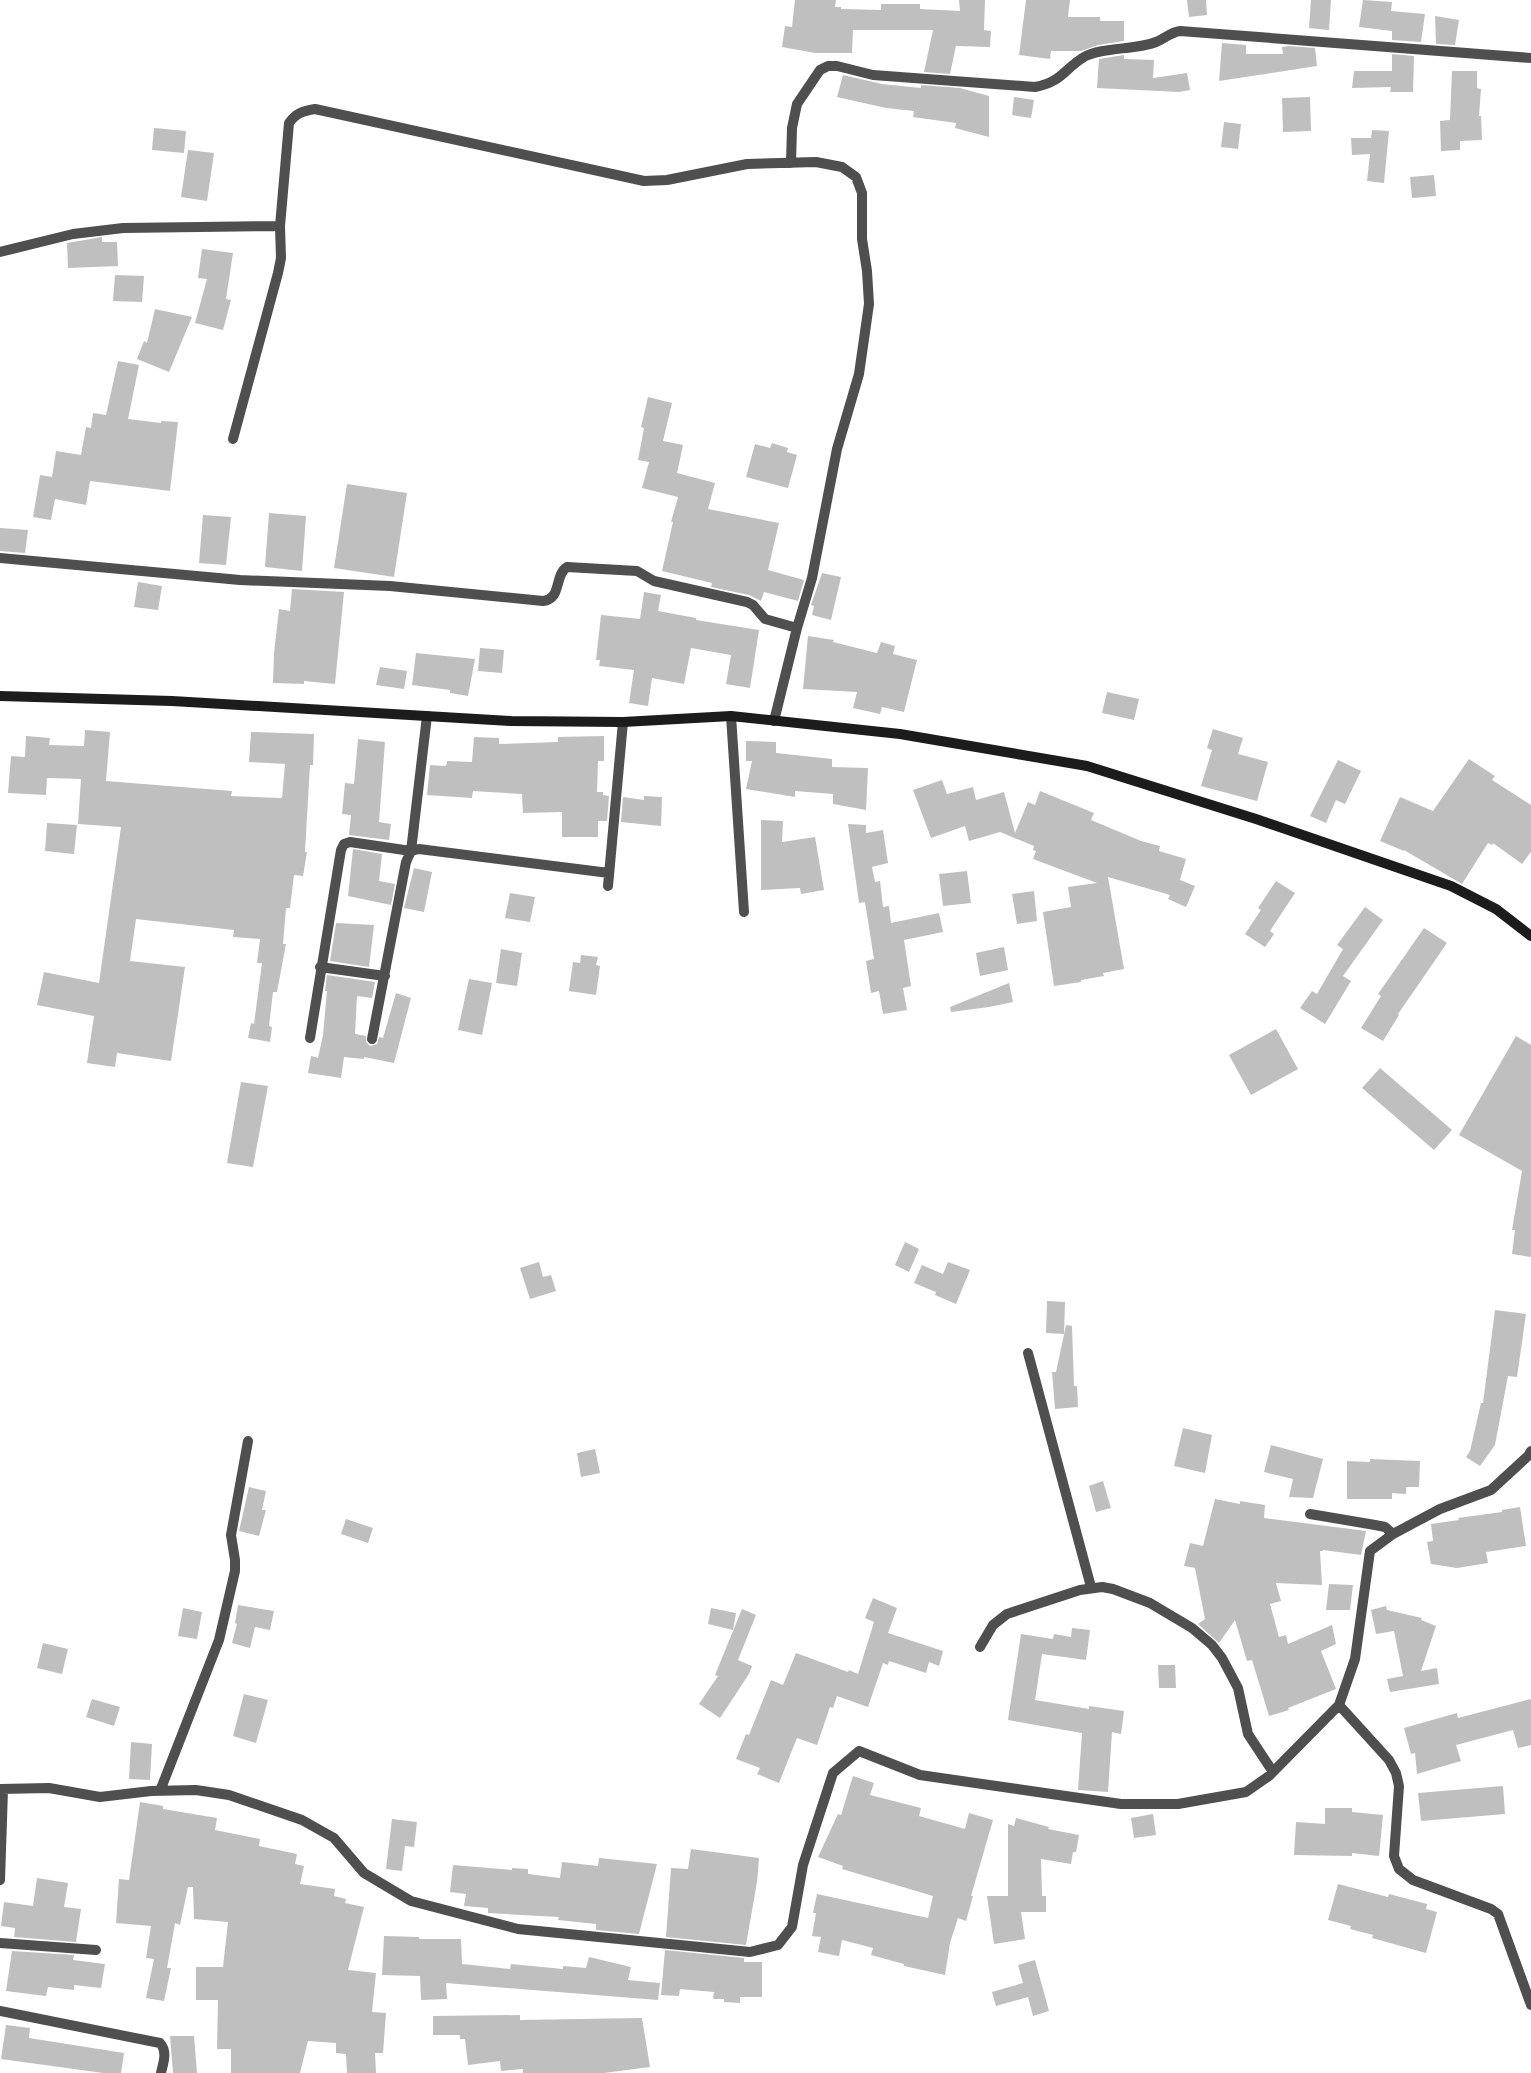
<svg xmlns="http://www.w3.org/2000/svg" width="1531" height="2073" viewBox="0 0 1531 2073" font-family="Jost,sans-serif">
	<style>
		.building { fill: #bfbfbf }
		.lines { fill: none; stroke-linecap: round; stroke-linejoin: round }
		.minor { stroke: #4f4f4f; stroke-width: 10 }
		.secondary { stroke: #1c1c1c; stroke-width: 10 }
	</style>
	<rect width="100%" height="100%" fill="#fff"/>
	<path class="building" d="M795,0H836L835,7H841V9L881,10V4H920V9L960,11L959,0H985L984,30L991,31L990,47L956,46L950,74L924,72L933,30H853L852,53H815L782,47L785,26L792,27Z
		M1026,0H1070L1068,17H1100V21H1124V41L1098,45L1081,51H1051L1050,59L1019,55Z
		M1187,0H1206L1207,15L1189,17Z
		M1311,0H1331L1329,30L1309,28Z
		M1363,0L1392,2L1391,11L1425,14L1421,42L1392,40V31L1359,27Z
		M1435,16L1459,20L1455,45L1436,44Z
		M1222,43L1246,45V54H1283L1282,47L1289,46L1315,48L1317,66L1219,81Z
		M1392,54L1414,56L1413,92H1390L1391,87L1352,88L1354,71H1392Z
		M1124,55V59L1154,60L1153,78L1187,73L1190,90L1179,92L1097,88L1099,59Z
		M1452,71H1477V88L1481,89L1479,116H1481L1482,140L1460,141V150L1441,151L1440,121L1450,120Z
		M843,75L882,84L921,88V85L960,88L989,96V137L955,128L956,123L913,117L914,111L886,108L837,97Z
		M1014,97L1034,100L1031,118L1012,115Z
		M1310,97L1311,131L1283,132L1282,98Z
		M1224,122L1241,124L1238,149L1221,147Z
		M154,128L186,131L184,153L152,150Z
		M1372,130L1389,131L1384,183L1367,181L1370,154L1352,155L1351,138H1371Z
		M188,150L214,153L207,201L181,197Z
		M1434,175L1436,196L1412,198L1410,177Z
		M102,237V242H117L118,266L68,268L67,243Z
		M202,249L233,253L226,299L231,300L223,330L195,323L207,279L198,278Z
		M115,275L144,276L142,302L113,301Z
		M155,309L192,317L169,372L137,359L144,341L147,343Z
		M118,361L139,365L128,419L161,423V421L178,422L170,491L90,481L86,505L55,499L51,520L33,517L40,475L52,477L56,451L81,455L86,427L91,428L93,413L106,415Z
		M648,397L672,403L663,441L683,445L677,473L715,483L708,509L779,523L768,570L804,580L798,601L764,592L761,601L749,595L711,587L712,583L662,571L673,522H671L678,497L642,488L649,462L638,460L644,428L641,427Z
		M772,443L788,448L787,452L797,455L788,488L746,477L755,444L770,448Z
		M347,484L407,493L394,577L334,568Z
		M269,513L306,516L302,571L265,567Z
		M203,515L231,517L226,565L199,563Z
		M0,528L28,530L25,553L0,551Z
		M822,573L841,577L831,620L812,615L814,606L811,605Z
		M138,582L162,586L158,610L134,607Z
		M292,589L344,592L335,684L304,681V684L273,683L274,653L279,609L290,611Z
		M644,592L661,595L658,611L696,618V620L759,630L750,688L726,684L731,655L691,648L684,684L652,678L648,706L629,703L634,670L599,666L600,660H596L601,615L640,619Z
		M808,636L834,640L833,642L877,653L881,642L895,646L893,654L917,660L904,712L882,707L880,714L853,708L857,692L803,689Z
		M480,648L504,650L502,673L478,671Z
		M416,653L475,659L468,696L450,693V690L412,685Z
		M380,667L407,671L404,689L376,685Z
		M1107,692L1139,699L1134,720L1102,713Z
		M1213,729L1243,738L1238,754L1268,762L1257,801L1201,786L1212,750L1207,748Z
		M85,730L110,732L106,781L232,791L231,796L282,798L285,764L249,762L251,732L314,734L313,765H310L305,852H307L303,876L294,875L290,908H286L283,944H286L277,992H273L269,1026L272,1027L270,1042L248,1038L251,1023L254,1024L262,963H257L260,939L233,937L234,930L136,919L130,961L185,967L171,1061L117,1053L115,1067L87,1063L94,1016L37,1005L44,972L99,983L121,827L78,824L81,779L47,778L46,795L8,793L11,756L25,757L26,736L50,738L49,745L84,746Z
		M604,736V761H598L597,792H603V795L609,796L607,821H598V837H562V812L523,813L522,794L473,791L472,798L427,795L430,765L446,766L447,761L472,762L474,737L499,738V744L558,742V737Z
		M358,739L385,742L379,822L391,824L389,840L349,835L351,815L342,814L345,783L354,784Z
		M746,741L776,742V753L832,759V767L868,768L866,810L833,804V794L795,791V797L746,789L752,761H746Z
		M1469,759L1495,776L1492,780L1531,805V852L1522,864L1493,843L1492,845L1488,843L1462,884L1404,850V851L1380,841L1400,797L1433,811Z
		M1338,760L1361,771L1345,804L1336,800L1326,823L1310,816Z
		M942,780L947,794L973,787L976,800L1004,792L1015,833L1028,802L1035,805L1040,791L1094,813L1091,820L1141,841L1160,846L1159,851L1186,859L1180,880L1195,886L1186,907L1168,899L1170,895L1108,877L1124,969L1103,973L1104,976L1081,980V982L1054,986L1043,912L1071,907L1068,887L1097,883L1033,859L1036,851L1033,850L1034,846L1000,832L969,841L965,826L931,838L913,790Z
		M644,796L662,797L661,826L621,822L623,797L644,800Z
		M761,820L783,821L782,842L815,837L824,890L801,894L800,888L761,890Z
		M47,823L77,825L74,854L45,851Z
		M848,824L866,825V833L883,830L888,863L872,867L875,882L880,881L883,907L889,906L891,923L939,913L943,932L904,940L911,986L903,988L907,1010L883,1014L879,991L871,993L866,961L874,959L865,902L859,903Z
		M353,849L382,854L379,881L395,884L391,905L348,896Z
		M414,868L432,872L424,912L404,908Z
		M967,871L971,903L943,906L939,874Z
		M1276,881L1295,893L1270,931L1274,934L1265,947L1245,934L1261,910L1258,908Z
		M1034,891L1037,921L1017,924L1012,894Z
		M510,893L535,897L530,922L505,918Z
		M1365,907L1383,920L1343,976L1351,981L1325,1024L1300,1008L1312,991L1317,994L1343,949L1337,945Z
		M336,923L374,925L369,967L330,961Z
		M1424,928L1447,943L1398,1014L1399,1015L1383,1041L1361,1028L1381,996L1378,994Z
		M1004,947L1008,970L980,976L976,953Z
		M501,949L522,953L517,986L496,983Z
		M581,955L598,957L596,965L600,966L596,995L569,991L573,962L580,963Z
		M327,975L375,982L372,998L357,996L355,1034L366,1036V1042L370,1046L377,1044L379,1037L383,1038L396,993L411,998L394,1063L364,1057V1059L344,1057L341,1078L308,1073L311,1056L318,1058L323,1035L327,991H325Z
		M469,979L492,983L482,1035L458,1030Z
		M1009,983L1013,1002L989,1007L951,1012L950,1007Z
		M1276,1029L1298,1069L1251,1095L1229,1055Z
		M1516,1036L1531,1045V1257L1512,1254L1515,1230H1512L1522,1171L1459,1135Z
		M1380,1068L1452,1130L1434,1150L1362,1088Z
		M241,1082L268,1086L253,1167L227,1163Z
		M905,1242L919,1249L909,1272L895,1265Z
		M539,1262L543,1277L551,1275L556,1291L530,1299L520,1268Z
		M948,1262L970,1270L956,1304L935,1295L936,1292L914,1283L922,1265L943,1274Z
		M1047,1301L1065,1302L1064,1334L1046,1333Z
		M1495,1310L1526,1314L1517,1377L1508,1376L1495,1445L1480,1466L1466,1457L1470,1451L1481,1403H1483Z
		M1066,1325L1072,1326L1074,1386H1077L1078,1407L1055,1409L1052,1372H1056Z
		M1183,1428L1212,1435L1205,1473L1174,1466Z
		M1271,1445L1323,1459L1313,1498L1289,1497L1293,1479L1264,1472Z
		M595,1449L600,1473L581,1477L577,1453Z
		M1370,1459L1420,1461L1419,1487H1406V1494L1392,1493V1499H1347V1461L1370,1462Z
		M1103,1481L1111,1508L1096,1512L1089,1486Z
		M249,1487L266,1491L262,1510H266L259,1536L239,1531Z
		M1215,1499L1240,1504V1501L1265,1505L1264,1518L1366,1531L1361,1555L1323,1550V1551H1320L1322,1585L1276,1583L1281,1601L1270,1604L1279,1637L1286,1635L1288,1644L1332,1625L1336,1644L1321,1651L1336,1689L1288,1708L1289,1710L1269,1716L1252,1660L1247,1661L1235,1620L1219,1643L1198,1624L1205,1619L1195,1568L1184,1566L1190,1543L1203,1546Z
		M1520,1507L1526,1546L1486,1552L1488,1563L1457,1568L1431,1564L1427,1542L1433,1541L1431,1524L1459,1520L1458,1518L1502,1512V1510Z
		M346,1519L373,1528L368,1543L341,1534Z
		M1329,1584L1353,1585L1350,1610H1326Z
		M873,1598L897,1608L888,1633L943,1651L939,1666L929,1662L926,1673L889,1661L888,1665L883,1663L868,1707L837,1696L833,1708L830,1707L817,1745L797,1738L779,1783L757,1774L760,1768L736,1759L746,1734L749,1735L771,1680L783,1685L796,1653L848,1672L849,1670L858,1674L874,1622L865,1618Z
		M238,1605L274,1611L270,1630L255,1627L250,1648L232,1643L237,1624L235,1623Z
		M1386,1606L1387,1610L1422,1618L1421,1620L1436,1626L1421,1671L1437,1668L1439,1684L1390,1692L1387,1679L1403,1676L1394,1631L1376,1634L1371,1610Z
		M183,1608L202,1612L197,1639L178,1636Z
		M711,1608L736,1613L733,1630L708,1624Z
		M742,1609L756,1615L738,1660L752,1666L749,1674L720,1718L699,1704L718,1676L715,1675Z
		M1072,1628L1090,1630L1086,1660L1042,1654L1035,1700L1089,1709V1706L1124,1711L1121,1734L1112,1732L1108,1792L1078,1790L1082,1733L1008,1720L1021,1634L1053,1639L1054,1634L1071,1637Z
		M43,1643L68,1649L62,1674L37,1668Z
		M1158,1665H1175L1176,1688H1159Z
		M244,1694L268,1700L256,1743L233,1736Z
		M92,1699L120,1707L114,1726L86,1717Z
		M1531,1699V1745L1518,1748L1513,1730L1456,1745L1461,1761L1417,1774L1415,1753L1411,1754L1404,1728L1457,1713L1458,1718Z
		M131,1742L152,1744L150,1780L129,1779Z
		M853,1776L874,1783L870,1795L921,1808L919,1816L965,1829L969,1813L993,1820L971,1896H973L966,1921L958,1918L950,1943L945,1975L904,1966V1964L871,1955L873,1948L842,1940L839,1956L818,1952L821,1937L812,1936L816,1913H813L817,1894L928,1918L933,1896L842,1869L843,1866L818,1857L838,1814L841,1815Z
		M1503,1786L1505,1814L1421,1821L1418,1793Z
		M140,1802L163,1806V1809L217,1818L215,1830L260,1839L259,1846L297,1854L295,1864L304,1866L300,1884L335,1889L334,1896L346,1899L345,1903L364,1907L348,1970L376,1973L372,2012L386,2013L383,2053H375L376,2073H347L346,2054L336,2053V2043L308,2041L300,2073H231V2049H217L218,2000H196V1967H223L228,1922L194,1919L193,1887H188L180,1925L175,1923L167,1968H171L164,2001L146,1998L154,1959L146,1958L151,1926L116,1923L119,1879L129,1880Z
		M1325,1808H1352V1812L1383,1815L1379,1856L1352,1853V1856L1294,1855L1296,1822L1325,1824Z
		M1153,1814L1156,1835L1134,1838L1131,1818Z
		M1016,1818L1049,1827L1048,1829L1079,1835L1076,1852H1073L1071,1864L1041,1859L1042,1896H1046V1912H1021L1025,1939L994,1944L987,1896H1008V1824L1014,1826Z
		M392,1819L417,1822L414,1847L405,1846L402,1871L386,1869Z
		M691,1849L759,1858L757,1882L746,1945L666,1937L671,1868L688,1869Z
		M599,1858L657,1864L639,1934L596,1930V1924L558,1920L559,1917L488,1913V1908L464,1906L466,1894L450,1892L453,1865L512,1870V1868L528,1869V1874L560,1878L562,1862L598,1866Z
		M37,1878L68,1883L64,1907L81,1909L76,1942L14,1937L15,1928L1,1926L4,1902L33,1906Z
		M1338,1884L1388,1897L1389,1894L1427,1904L1426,1909L1437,1912L1426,1953L1372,1938L1373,1935L1350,1929L1351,1926L1328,1920Z
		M384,1936L419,1937V1939H461L462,1964L510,1969L511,1964L563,1969V1966L586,1968L589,1957L631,1967L628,1980L660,1983L658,2000L446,1983L447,1999L421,2000L420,1976L382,1975Z
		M665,1950L744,1958V1962H762V1997H740V2003L724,2002V1999H713L714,1992L680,1989L679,1996L661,1995Z
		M12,1951L74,1955L73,1960L105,1964L101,1988L74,1985V1990L48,1987L46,1996L6,1991Z
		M1035,1960L1049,2011L1033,2016L1028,1997L996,2006L992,1992L1023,1983L1018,1965Z
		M520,2015V2020L642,2018L650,2067L604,2073H523V2069L501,2071L500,2061L468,2065L465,2039H460V2035H433V2016Z
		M6,2025L30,2028L29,2038L124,2053L121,2073H103L1,2059Z
		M170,2036H194L197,2073H173Z"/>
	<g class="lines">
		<path class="minor" d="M791,163L792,128L797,104L820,70L828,66H837L873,75L1035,87C1062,82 1064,69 1084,57C1102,47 1136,50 1156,42C1164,39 1171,32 1180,31L1531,58
			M0,252L73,234L123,228L280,226L289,123C296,113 303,111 315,109L644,181L667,180L747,164L816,162L842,167L856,177L862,193V239L867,271L869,304L859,374L837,449L812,578L797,628
			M233,439L278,273L281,258L280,226
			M0,558L240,580L390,586L543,601C562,599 554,575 567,567L637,571L654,581L747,602L753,605L765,619L797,628L774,721
			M731,716L744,912
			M608,886L623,722
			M320,967L385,976
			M310,1038L341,850L344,844L350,842L411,851L427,716
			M372,1039L406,862L411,851L419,849L609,873
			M1028,1353L1091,1587
			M1310,1514L1375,1525L1385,1527L1393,1534
			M980,1647L993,1625L1007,1614L1080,1590L1102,1587L1113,1589L1150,1603L1192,1628L1212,1645L1222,1658L1238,1688L1248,1734L1273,1772
			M1339,1705L1389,1760L1396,1773L1399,1786L1394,1856L1399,1869L1413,1880L1491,1909L1498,1914L1531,2005
			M0,1789L49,1788L100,1797L151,1791L196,1790L229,1795L302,1820L334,1838L364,1873L411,1901L518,1929L750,1952L778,1945L792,1927L803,1865L833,1773L859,1751L920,1775L1121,1804H1178L1246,1792L1269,1776L1339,1705L1355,1659L1370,1551L1393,1534L1440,1509L1491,1490L1528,1456L1531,1451
			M160,1791L219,1640L235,1571V1560L231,1535L248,1441
			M0,1880L3,1790
			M0,1943L96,1950
			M0,2011L160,2043C168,2052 163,2063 161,2073"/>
		<path class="secondary" d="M0,696L172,701L511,721L623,722L731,716L900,734L1087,766L1256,819L1451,886L1496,909L1531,936"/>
	</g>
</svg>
